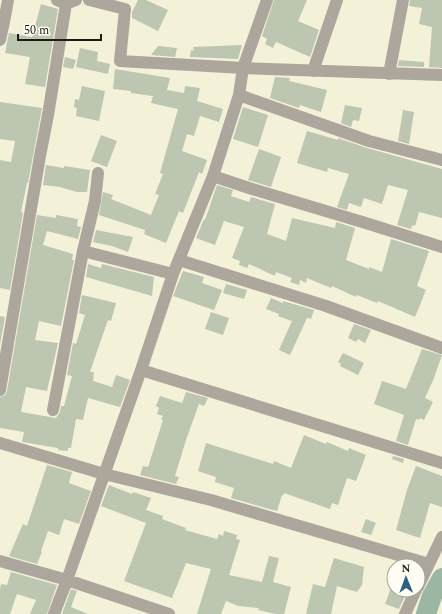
<svg xmlns="http://www.w3.org/2000/svg" width="442" height="614" viewBox="0 0 442 614" font-family="Spectral,serif">
	<style>
		.lines { fill: none; stroke-linecap: round; stroke-linejoin: round }
		.river { stroke: #9bb6a3; stroke-width: 20 }
		.building { fill: #bcc6b0 }
		.minor { stroke: #aca69d; stroke-width: 12 }
	</style>
	<rect width="100%" height="100%" fill="#f4f1d9"/>
	<g class="lines">
		<path class="river" d="M426,614L432,596L442,578"/>
	</g>
	<path class="building" d="M138,0H146L168,10L158,31L132,18V12Z
		M274,0H307L298,21L319,30L310,57L276,42L273,48L265,44L267,39L262,36Z
		M410,0H442V68L429,67L432,27L419,24L422,8L409,6Z
		M41,4L58,9L45,87L25,84L30,57L5,53L9,33L32,37Z
		M242,45L238,59L190,57L191,50L194,51L193,47Z
		M158,46L177,48L175,57L151,55Z
		M80,48L98,52L97,61L110,64L108,74L76,67Z
		M65,57L76,60L73,69L63,67Z
		M399,60L424,62V67L398,66Z
		M115,69L170,78L167,90L184,93L185,86L200,88L197,101L223,109L219,122L200,116L194,136L187,134L182,151L207,160L202,174L199,172L183,213L179,211L166,243L144,234L145,230L99,215L103,192L113,195L111,199L151,215L159,195L155,194L163,174L160,173L178,109L151,103L153,96L131,93V91L113,89Z
		M275,77L290,78L289,81L327,90L321,112L300,105L299,108L270,98Z
		M82,86L105,91L99,121L76,116L77,108L74,107L75,99L79,100Z
		M0,102L42,108L28,183H27L21,212L23,213L10,290L0,288V160L11,162L15,141L0,139Z
		M345,105L362,108L359,121L353,120L351,127L341,123Z
		M243,107L268,115L258,147L233,139Z
		M403,110L414,112L409,144L398,141Z
		M307,131L338,140V138L367,148L442,169V218L419,212L415,226L412,225L411,229L397,225L408,190L388,185L382,204L364,198L361,207L349,203L347,210L337,207L349,174L328,168L327,172L297,163Z
		M101,135L117,141L107,167L91,161Z
		M259,149L281,157L271,187L248,180Z
		M46,165L64,168V166L90,170L87,192H77L60,187L43,185Z
		M217,185L233,190L231,196L249,202L251,197L275,204L267,234L286,241L292,218L335,228L336,222L355,228L346,260L369,269V267L382,272L391,239L429,251L417,286L426,290L415,317L378,301L377,303L357,295L356,297L332,286L331,288L307,278L306,283L300,280L299,285L290,282L292,278L276,272L275,276L249,264L247,268L239,265L240,261L232,258L244,227L224,221L215,245L196,238L204,219L205,220Z
		M37,215L56,218V215L78,219L77,226L81,227L78,239L47,231L43,245L73,254L72,260H74L61,326L39,321L35,340L58,343L47,391L26,387L21,412L56,418L60,412L61,406H64L72,376L67,375L73,343L76,344L85,315L79,313L82,295L116,303L111,321L108,320L94,360L90,372H94L93,381L112,387L116,375L130,380L120,407L88,398L83,420L76,419L71,448H68V451L58,450V448L22,442L24,432L0,428V397L5,395L7,391Z
		M96,230L133,237L128,252L112,246L93,242Z
		M88,264L101,268L102,264L154,277L152,296L86,277Z
		M183,271L204,277L202,283L222,290L214,310L173,296Z
		M226,284L247,290L244,299L223,293Z
		M271,298L283,303V301L314,310L311,319L307,318L290,355L279,350L292,321L278,316L279,314L266,309Z
		M211,312L229,318L223,335L205,329Z
		M0,316L5,317L0,345Z
		M354,324L371,330L365,343L358,339L356,342L348,338Z
		M422,349L442,355L434,378L425,398L433,402L424,420L420,418L419,420L416,419L408,445L396,441L404,415L374,404L382,381L406,389Z
		M343,353L364,363L358,375L340,366L341,364L338,362Z
		M186,392L208,398L204,406L199,404L186,440L175,476L179,477L176,484L140,475L143,466L148,467L163,420L161,419L163,416L157,414L159,408L156,406L160,396L182,403Z
		M304,435L326,444L327,442L348,451L349,448L366,455L356,481L347,478L338,505L332,503L330,509L284,493L283,496L282,495L277,511L269,509L231,498L234,488L215,482L216,477L198,471L206,443L273,464L274,461L291,468Z
		M393,456L404,459L403,463L392,459Z
		M47,465L72,472L69,483L91,491L79,524L64,519L59,535L48,531L41,551L42,552L37,564L9,556L23,524L27,526Z
		M416,466L442,476V507L430,503L420,538L396,530L407,490Z
		M109,485L132,494L133,492L151,498L146,510L163,516L162,519L186,528L185,530L217,539L219,534L223,536L224,531L237,535L236,539L240,540L229,575L262,582L269,556L279,558L273,582L291,587L284,614H276L258,610L259,608L238,606L226,601L221,614H197L211,569L186,563L172,598L124,581L146,523L101,506Z
		M366,519L376,523L371,535L361,532Z
		M334,558L364,567L362,585L357,592L337,586L331,614H306L313,584L325,587Z
		M11,572L57,585L47,614H30L36,600L17,594L10,614H0V589L1,584L7,585Z
		M391,588L394,590H405L404,593L406,594L399,609L385,604Z
		M71,589L77,591L71,607L88,614H62Z"/>
	<g class="lines">
		<path class="minor" d="M57,0L66,4L76,0
			M89,0L125,9L120,61L243,68L442,75
			M0,24L4,22L8,0
			M0,40L4,22
			M313,71L337,0
			M389,74L403,0
			M239,95L369,141L442,160
			M213,176L252,189L369,224L442,247
			M83,251L173,274
			M179,260L326,306L442,348
			M141,370L442,463
			M0,390L40,156L48,115L66,4
			M53,410L83,251L95,201L98,173
			M0,443L104,474L211,500L429,564
			M0,561L67,580L169,614
			M418,587L442,537
			M54,614L67,580L141,370L173,274L213,176L239,95L243,68L267,0
			M405,614L416,590"/>
	</g>
	<g transform="translate(406 578) rotate(359)"><circle r="19" fill="#fffdf4" stroke="#a5a39a"/>
	<path d="M0-3L7 15L0 10L-7 15Z" fill="#2d627e"/>
	<text y="-6" font-size="11" font-weight="bold" text-anchor="middle" fill="#1e1d14">N</text>
	</g>
	<path d="M18 34v6h83v-6" fill="none" stroke="#1e1d14" stroke-width="2"/>
	<text x="24" y="34" font-size="12" fill="#1e1d14" stroke="#fffdf4" stroke-width="3" paint-order="stroke">50 m</text>
</svg>
